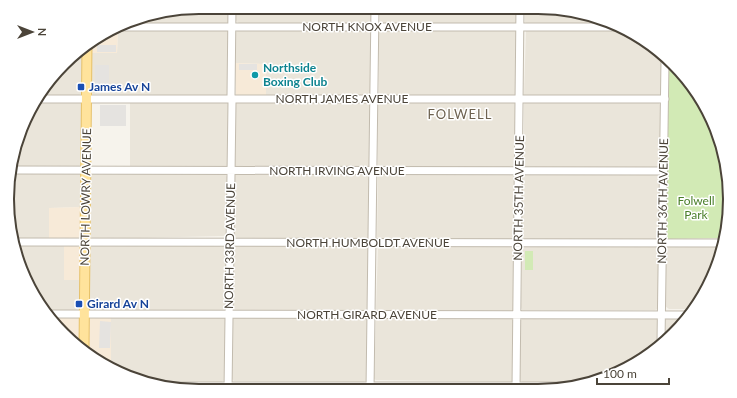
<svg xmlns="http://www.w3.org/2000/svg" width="737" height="398" viewBox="0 0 737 398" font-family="Lato,sans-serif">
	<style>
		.residential { fill: #eae5da }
		.commercial { fill: #f7ead8 }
		.green { fill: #d2eab5 }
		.parking { fill: #e5e3e0 }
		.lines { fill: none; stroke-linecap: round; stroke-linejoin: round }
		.minor-casing { stroke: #c2bbae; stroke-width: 9 }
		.major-casing { stroke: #e6c16a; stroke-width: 11 }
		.minor { stroke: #fff; stroke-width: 7 }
		.major { stroke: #ffe39c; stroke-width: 9 }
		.culture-dot { fill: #0f9aa8; stroke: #fff; stroke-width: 1.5 }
		.transit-dot { fill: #1a4fb4; stroke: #fff; stroke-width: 1.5 }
		.labels { text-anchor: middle; stroke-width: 3; stroke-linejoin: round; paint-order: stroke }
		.street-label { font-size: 12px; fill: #4b4439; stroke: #fff }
		.culture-label { font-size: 12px; font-weight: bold; fill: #0d838f; stroke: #fff; text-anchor: start }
		.transit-label { font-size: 12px; font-weight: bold; fill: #164399; stroke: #fff; text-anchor: start }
		.park-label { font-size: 12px; fill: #4a7f2a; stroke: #fff }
		.neighbourhood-label { font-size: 13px; letter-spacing: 1px; fill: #6e6250; stroke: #fff }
		.rim { fill: none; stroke: #4b4439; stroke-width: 2 }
	</style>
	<rect width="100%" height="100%" fill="#f6f3ec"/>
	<path class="residential" d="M199,7H230L228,23L227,24L126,23L137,17Z
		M236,7H373L372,23H239L236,21Z
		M380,7H518L517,23L515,24L382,23L380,21Z
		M525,7H550L603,23H526L525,22Z
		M623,29L634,33L661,57V93L659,96L524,95L526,31Z
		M118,30H227L229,31L228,94L226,96L92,94L91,92V53H117Z
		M239,30H372L371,95H266L265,64L235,63L236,32Z
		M382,30L516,31V95L381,96L379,93V32Z
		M83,46L81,94L79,95H38Z
		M130,101L228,102L227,166L225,167H130Z
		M35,102H78L82,103V163L81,165L78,167H12L13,150Z
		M236,102H370L371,103L370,167L235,166Z
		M381,102L516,103V167L514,168L379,167L378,166V105Z
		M525,102H658L661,106L660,166L656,169L524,167V104Z
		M11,173H78L82,174V207L50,208L49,238H14L7,212Z
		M237,173L368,174L370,175V238L236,239L234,236V176Z
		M527,173L657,175L660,178L659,239L656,240L525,239L522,236V177L524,175Z
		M91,174H225L227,177L226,235L223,236L93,239L89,235V177Z
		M379,174H515L514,238L513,239H379L377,237L378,177Z
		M15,245H64V280H81L80,307L79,309L76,310H45L22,273Z
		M94,245L225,246L227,248L226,308L223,310H92L88,308V306L90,249V247Z
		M236,245L368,246L370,247L368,310L236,311L233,308L234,247Z
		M513,245L514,246V310L513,311H378L376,309L378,246Z
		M525,246H656L658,249V309L655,310H522L521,308L522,248Z
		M669,246H721L704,295L691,309H669L665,306L666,248Z
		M684,316L665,337L666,317Z
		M111,317L225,318L226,320L224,380L222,382L156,381L111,368Z
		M235,317H366L369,319L367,380L364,382L234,381L232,379V319Z
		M378,317L513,318V382L376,380L374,379L376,320Z
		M522,318H657L658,344L644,359L583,382H532L523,383L519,379L520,376L521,320Z"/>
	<path class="commercial" d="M114,30H118L117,53H91V42Z
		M235,63L266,64V95H236Z
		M82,207L81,232L79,237L77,239L49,238V208Z
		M64,245L77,246L81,248V280H64Z
		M49,317H78L80,321L79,345L55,326Z
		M92,317H111V368L103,365L90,355L87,322L89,318Z"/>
	<path class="green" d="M668,62L690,82L723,149L728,224L723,238L668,239L665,236Z
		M525,251H533V270H525Z"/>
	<path class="parking" d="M97,45H116V52H97Z
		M239,64H257V70H239Z
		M95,65H109V92H95Z
		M100,105H126V126H100Z
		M100,321L111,322L110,348H99Z"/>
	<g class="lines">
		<defs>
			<path id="minor" d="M120,27H615
				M231,96L232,7
				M37,99H228
				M235,99H665
				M11,170L663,171
				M15,242L722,243
				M48,314L686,315
				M661,342L665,60
				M173,386H572
				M516,389L520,7
				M228,390L232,102
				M370,390L375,7"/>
			<path id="major" d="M84,349L87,44"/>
		</defs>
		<use href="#minor" class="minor-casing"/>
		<use href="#major" class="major-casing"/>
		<use href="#minor" class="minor"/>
		<use href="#major" class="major"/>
	</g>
	<circle class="culture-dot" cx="255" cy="75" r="4"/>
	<g class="transit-dot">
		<rect x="77" y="83" width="8" height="8" rx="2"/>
		<rect x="75" y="300" width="8" height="8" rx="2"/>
	</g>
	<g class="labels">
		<g class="street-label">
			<text x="367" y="31">NORTH KNOX AVENUE</text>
			<text x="342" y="103">NORTH JAMES AVENUE</text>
			<text x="337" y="175">NORTH IRVING AVENUE</text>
			<text transform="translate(86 197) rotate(-89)" y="4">NORTH LOWRY AVENUE</text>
			<text transform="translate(519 198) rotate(-89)" y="4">NORTH 35TH AVENUE</text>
			<text transform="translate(663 201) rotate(-89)" y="4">NORTH 36TH AVENUE</text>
			<text x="368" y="247">NORTH HUMBOLDT AVENUE</text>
			<text transform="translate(230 246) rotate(-89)" y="4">NORTH 33RD AVENUE</text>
			<text x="367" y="319">NORTH GIRARD AVENUE</text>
		</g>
		<g class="culture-label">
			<text x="263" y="72">Northside<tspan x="263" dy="14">Boxing Club</tspan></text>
		</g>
		<g class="transit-label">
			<text x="89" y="91">James Av N</text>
			<text x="87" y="308">Girard Av N</text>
		</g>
		<g class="park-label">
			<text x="696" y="205">Folwell<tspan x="696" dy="14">Park</tspan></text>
		</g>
		<g class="neighbourhood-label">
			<text x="460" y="119">FOLWELL</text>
		</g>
	</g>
	<path d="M0 0H737V398H0ZM199 14H538A185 185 0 0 1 723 199V199A185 185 0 0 1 538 384H199A185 185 0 0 1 14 199V199A185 185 0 0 1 199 14Z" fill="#fff" fill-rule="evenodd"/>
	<path class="rim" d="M199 14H538A185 185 0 0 1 723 199V199A185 185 0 0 1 538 384H199A185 185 0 0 1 14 199V199A185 185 0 0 1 199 14Z"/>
	<g transform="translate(32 32) rotate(90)" stroke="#ffffff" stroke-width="3" paint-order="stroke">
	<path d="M0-3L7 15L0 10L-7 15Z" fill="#4b4439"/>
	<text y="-6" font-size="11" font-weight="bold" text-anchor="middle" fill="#4b4439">N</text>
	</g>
	<path d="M597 378v6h72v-6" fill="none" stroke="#4b4439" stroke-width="2"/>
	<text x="603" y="378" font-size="12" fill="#4b4439" stroke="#ffffff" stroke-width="3" paint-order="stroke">100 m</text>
</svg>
